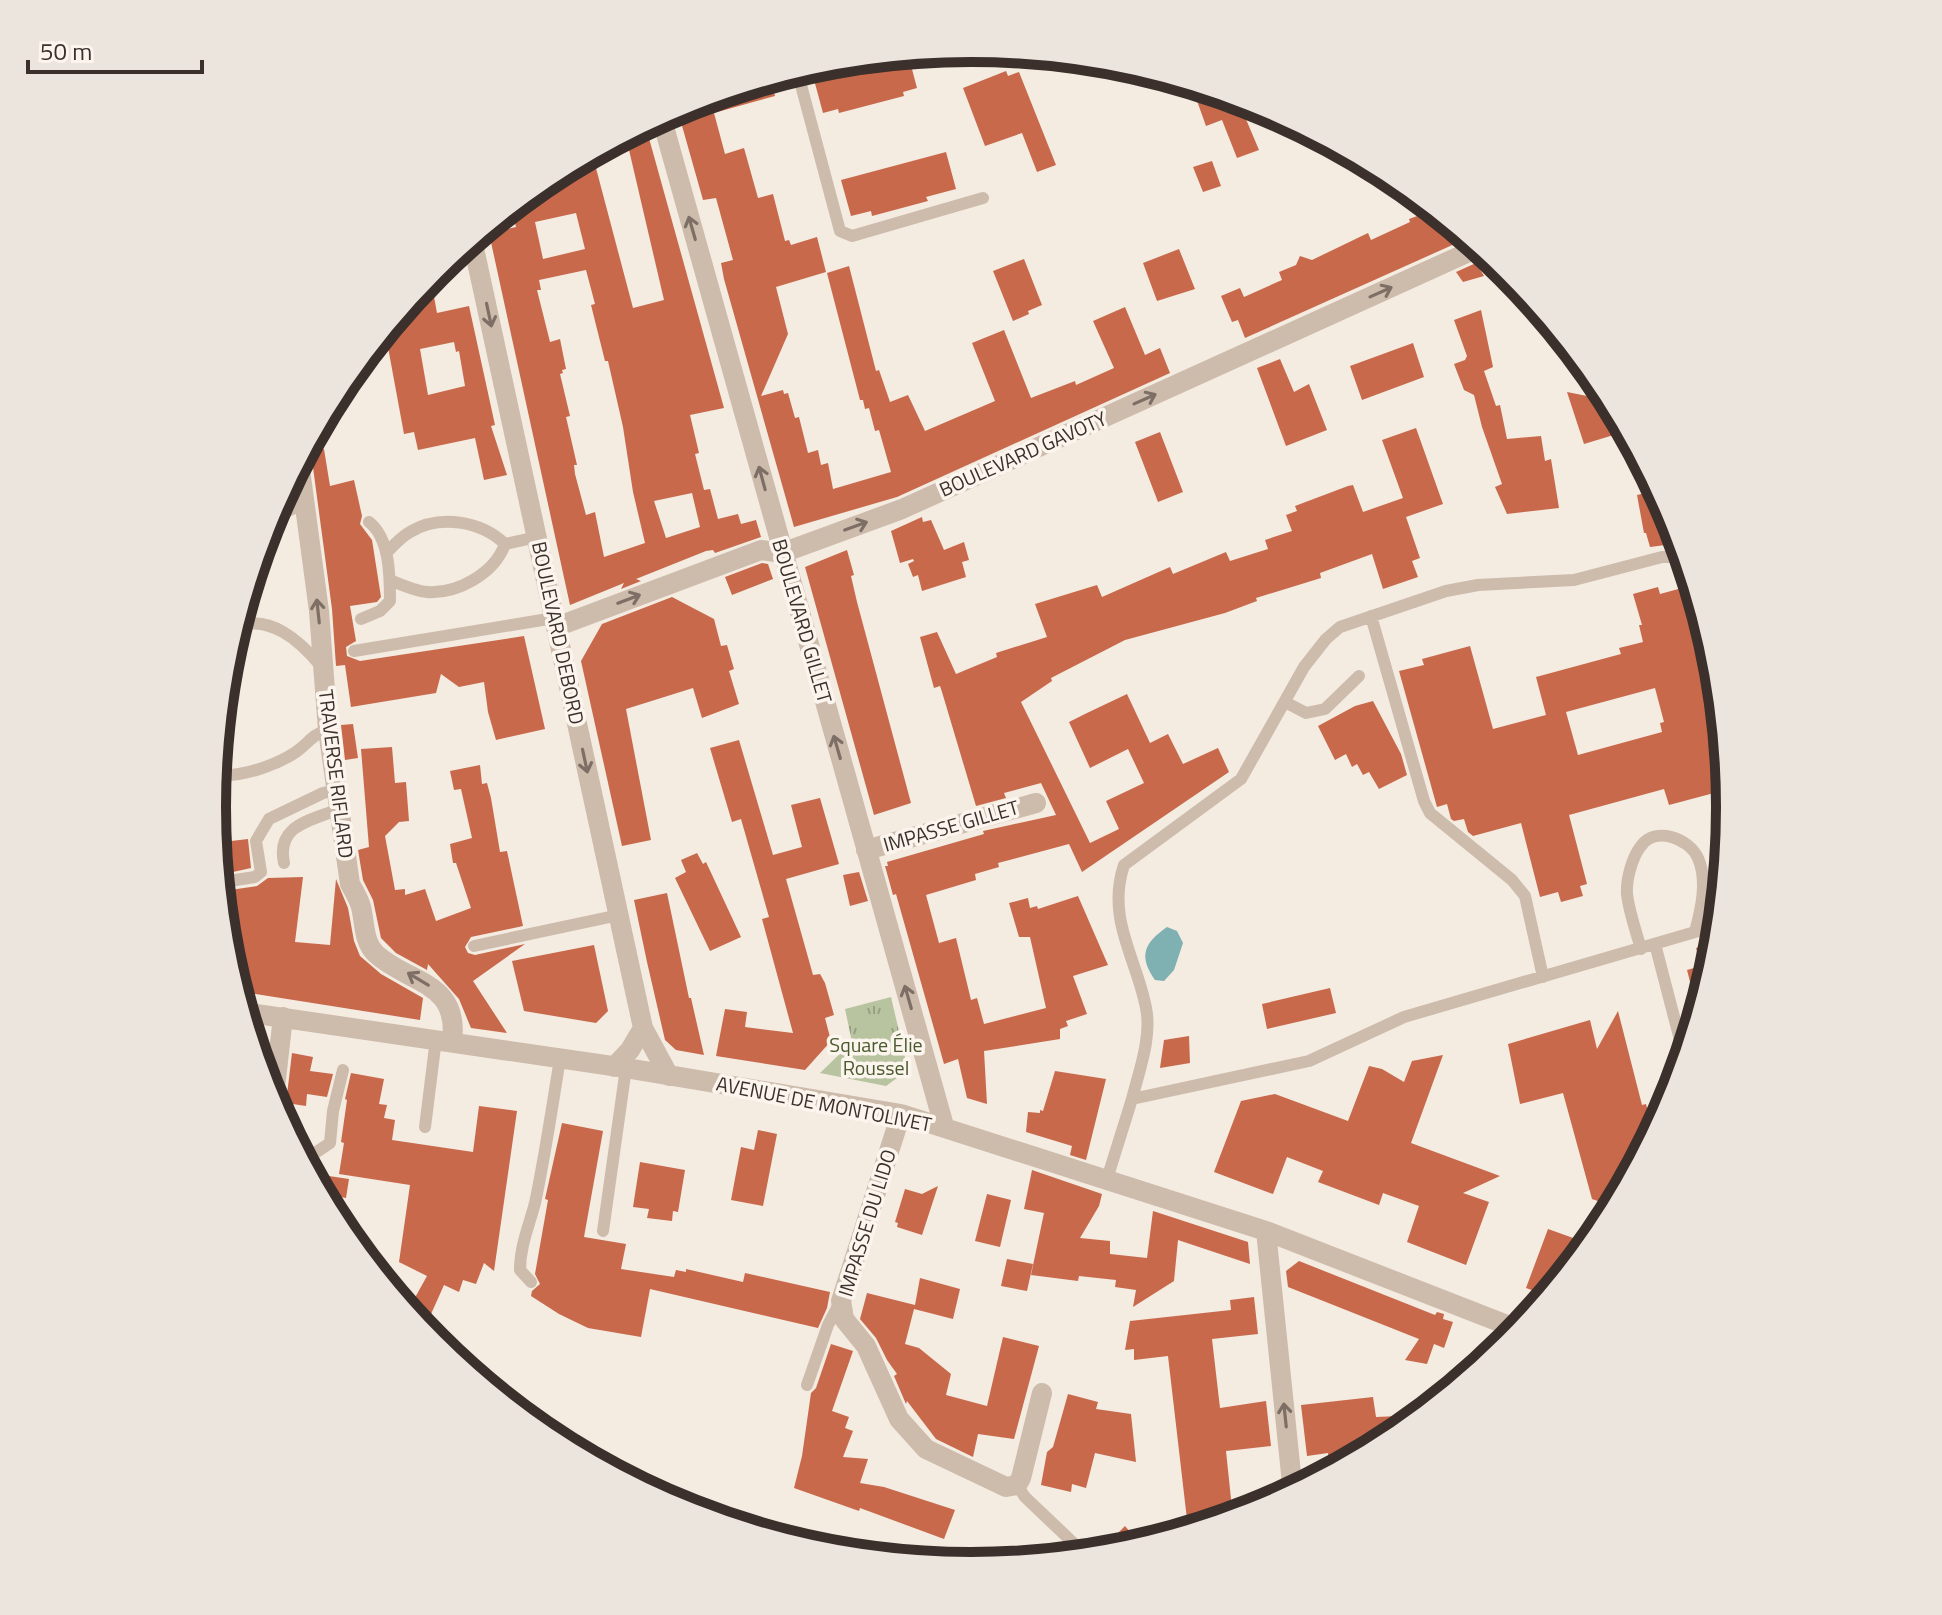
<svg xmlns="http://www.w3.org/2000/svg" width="1942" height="1615" viewBox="0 0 1942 1615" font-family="'Titillium Web',sans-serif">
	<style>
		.park { fill: url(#park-tufts) }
		.water { fill: #7fb0b2 }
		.building { fill: #c8694b; fill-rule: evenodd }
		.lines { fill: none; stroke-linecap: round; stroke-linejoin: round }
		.service { stroke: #cdbbac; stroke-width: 12 }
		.minor { stroke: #cdbbac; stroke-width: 20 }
		.oneway { stroke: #7d6f65 }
		.labels { text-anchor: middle; stroke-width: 7; stroke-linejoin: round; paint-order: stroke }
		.street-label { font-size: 20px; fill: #3b302b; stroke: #fbf5ee }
		.park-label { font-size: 20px; fill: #4a5a2e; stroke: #fbf5ee }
		.rim { fill: none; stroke: #3b302b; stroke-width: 10 }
	</style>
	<defs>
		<pattern id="park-tufts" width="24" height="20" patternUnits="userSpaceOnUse" patternTransform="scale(2)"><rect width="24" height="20" fill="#b8c4a0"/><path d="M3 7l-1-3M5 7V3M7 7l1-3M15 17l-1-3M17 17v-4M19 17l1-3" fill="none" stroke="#97a083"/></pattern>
	</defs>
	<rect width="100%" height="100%" fill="#f4ebe1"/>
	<path class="park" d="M891,997L908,1070L886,1086L820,1073L852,1042L845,1009Z"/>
	<path class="water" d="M1167,927L1177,931L1183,943L1174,970L1164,981L1155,980C1138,956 1144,943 1167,927Z"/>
	<path class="building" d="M908,54L917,88L903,92L904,96L839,113L838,109L823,113L813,76L888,56Z
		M1006,71L1008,76L1019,72L1056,165L1037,172L1022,133L985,146L963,88Z
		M770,79L775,96L714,113L725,154L744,148L758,198L773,194L785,241L789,240L791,245L817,237L826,272L776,287L788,334L761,396L783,390L784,394L788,393L795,418L799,417L808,453L818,450L821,465L828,463L833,489L891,472L879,430L875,431L869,408L865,409L863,400H860L827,273L849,266L876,371L879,370L890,402L908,395L925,431L995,401L972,343L1004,330L1031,398L1075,381L1076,385L1114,368L1093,321L1125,307L1145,355L1160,348L1170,373L897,497L794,527L724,279L721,263L733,260L716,198L703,200L677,108Z
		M1191,84L1237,98L1259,150L1237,158L1222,120L1206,126Z
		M647,131L724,408L690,415L699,453L695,454L704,490L710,489L718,519L738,514L741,524L756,520L761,537L715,553L713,550L706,551L636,579L641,581L621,589L624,583L570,605L489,233L516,227L511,207L549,176L592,153L633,308L664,300L626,137ZM576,213L585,249L543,259L535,222ZM586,270L595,304L591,305L605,361H608L623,427L633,492L645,543L604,557L595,512L586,515L575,474L574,465H577L566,417L570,416L560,374L563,373L562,370L566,369L560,339L550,342L537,290H541L539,280ZM692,493L700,527L666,538L654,501Z
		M946,152L956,189L926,197L928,201L872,216L871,211L851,216L841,180Z
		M1212,161L1221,186L1203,192L1193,167Z
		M1434,210L1468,238L1245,338L1238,320L1232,322L1221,296L1240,288L1244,297L1282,280L1279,272L1296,265L1300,256L1312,260L1368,233L1371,240L1410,222L1409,219Z
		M1179,249L1195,289L1157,301L1143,263Z
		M1024,259L1042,305L1028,311L1029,314L1013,321L993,271Z
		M1476,263L1484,276L1463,282L1456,272Z
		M430,275L437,313L469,306L495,425L491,426L507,475L484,480L475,438L418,450L414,432L404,434L385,331ZM454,342L456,352L459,351L465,386L428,395L420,349Z
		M1481,310L1493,367L1484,371L1496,406L1500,405L1507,439L1541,436L1545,461L1551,459L1559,508L1507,514L1495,487L1502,484L1482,427L1474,395L1464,390L1454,364L1465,360L1467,356L1454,320Z
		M1413,343L1424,377L1362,400L1350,366Z
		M1280,359L1294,392L1309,384L1327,430L1286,446L1257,368Z
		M1567,392L1597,398L1605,409L1609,408L1617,434L1584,444Z
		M1416,428L1443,504L1406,517L1420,558L1412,561L1418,577L1383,589L1372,554L1320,573L1321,578L1256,598L1257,601L1225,613L1125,640L1051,678L1052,681L1021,702L1090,843L1119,829L1106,801L1144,783L1128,749L1090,768L1069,722L1087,713L1127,694L1150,743L1168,734L1183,764L1218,748L1229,772L1082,872L1069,844L998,863L999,867L975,874L976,880L926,895L939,943L956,938L971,1000L977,998L984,1024L1046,1008L1030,937H1019L1009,903L1028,898L1030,908L1037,906L1038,909L1078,896L1108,965L1073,976L1087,1014L1066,1021L1068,1026L1060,1029V1039L984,1051L987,1104L967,1098L958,1059L944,1064L896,894L893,895L885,866H888L887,862L984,834L983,831L1056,815L1041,783L1004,793L1006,798L976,806L942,692L940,686L934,688L920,637L937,632L956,674L997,657L996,653L1047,637L1035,604L1097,585L1102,597L1170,567L1173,574L1226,552L1230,561L1268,549L1265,540L1292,531L1286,515L1297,511L1295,506L1348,486L1353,485L1363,512L1403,498L1382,440Z
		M1160,432L1183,492L1158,502L1135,442Z
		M324,449L330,486L354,480L362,516L360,524L372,540L381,597L377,602L350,606L356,641L346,647L347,656L360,661L524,636L545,729L496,740L488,712L484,682L459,687L441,674L436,693L351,707L345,665L336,666L332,609L312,460L308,453Z
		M1659,490L1673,517L1681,543L1650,547L1646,533H1644L1637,495Z
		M922,517L923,522L931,520L944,550L964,542L969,560L962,562L966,577L922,591L918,575L913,577L908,564L914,561L913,559L900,563L891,531Z
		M847,550L854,575L851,576L857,602L911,803L874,815L805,567Z
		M762,563L768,564L773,579L732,595L725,577Z
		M1693,585L1716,660L1717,669L1702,673L1719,742L1724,740L1729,789L1669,805L1664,789L1569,815L1587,884L1580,886L1583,896L1561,902L1558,892L1540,897L1521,823L1473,836L1468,832L1464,819L1454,821L1451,819L1447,804L1437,807L1399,671L1424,665L1422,659L1470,646L1493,729L1546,715L1536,677L1621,654L1619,648L1643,642L1639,625H1642L1633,594L1658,587L1660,594ZM1655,688L1664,722L1660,723L1662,732L1578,755L1566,712Z
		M672,597L714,619L721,646L727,645L734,669L729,671L739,704L702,718L693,688L626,709L651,840L622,846L581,661L602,624Z
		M1373,701L1401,754L1407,775L1379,789L1369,772L1363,775L1357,764L1352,767L1346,754L1335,760L1318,726L1355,706Z
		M353,724L358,758L345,760L341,725Z
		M739,740L773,855L802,847L791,805L820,798L839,864L786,879L813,975L820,974L825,983L834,1015L825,1018L831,1041L805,1070L716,1056L725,1009L747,1012L745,1027L793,1033L762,919L769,917L741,819L732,822L710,748Z
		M392,747L395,783L406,782L409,821L399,822L385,836L395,890L405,889V895L425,889L436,921L471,908L456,863H453L450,844L472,838L461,789L454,790L450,771L480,765L482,784L487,783L491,798L500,852L507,851L523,926L471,937L465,947L468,953L475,955L525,944L473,981L507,1033L471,1028L459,999L428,964L427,970L396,953L381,938L373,900L363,880L358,850L369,847L361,749Z
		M248,839L251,868L224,874L220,882L223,887L230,890L257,886L268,878L303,877L295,942L330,945L336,879L348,908L354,941L360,956L381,974L423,998L420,1020L237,991L226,955L215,843Z
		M697,853L703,864L706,862L741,937L710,951L675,878L686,872L681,860Z
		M859,872L868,901L850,906L843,875Z
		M667,893L689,998H691L704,1055L676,1050L665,1040L647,962L634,900Z
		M1717,942L1716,956L1698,1013L1687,970L1701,966L1696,948Z
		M594,945L608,1011L596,1023L524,1011L512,961Z
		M1330,988L1336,1013L1267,1029L1262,1004Z
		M1618,1011L1642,1105L1646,1104L1654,1134L1615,1207L1592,1199L1563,1093L1520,1104L1508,1044L1590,1020L1597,1049Z
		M1189,1036L1190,1063L1160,1068L1164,1040Z
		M292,1053L313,1057L310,1071L333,1074L327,1097L307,1094L306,1106L286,1103Z
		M1443,1055L1411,1143L1500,1176L1463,1193L1489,1202L1466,1265L1407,1242L1419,1206L1383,1193L1379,1205L1318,1182L1323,1171L1287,1157L1273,1194L1214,1172L1241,1101L1275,1094L1348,1121L1369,1066L1382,1069L1404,1082L1412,1061Z
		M1055,1071L1106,1079L1086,1160L1070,1155L1072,1146L1026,1132L1028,1112L1040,1113V1110L1043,1111Z
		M351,1073L384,1079L379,1104L387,1105L384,1118L395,1120L392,1140L473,1152L479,1106L517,1111L494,1271L484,1263L476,1284L463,1280L459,1292L444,1285L423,1332L407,1312L427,1276L399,1262L410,1185L339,1174L344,1143L341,1142L347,1100L345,1099Z
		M562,1123L603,1131L584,1237L626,1244L621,1269L674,1277L676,1270L686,1272V1269L743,1282L745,1273L830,1292L827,1308L818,1328L650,1289L641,1337L588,1328L559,1314L531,1296L532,1291L540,1284L535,1274L548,1200L545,1199Z
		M758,1130L777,1134L763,1206L731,1200L741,1147L754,1150Z
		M640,1162L685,1170L678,1212L673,1211L672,1221L647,1218L649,1209L633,1207Z
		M1032,1170L1102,1194L1099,1206L1080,1238L1110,1241V1254L1147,1258L1153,1211L1248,1242L1250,1264L1178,1240L1174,1281L1133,1307L1136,1290L1115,1287L1116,1280L1079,1276L1078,1281L1031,1275L1044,1213L1024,1209Z
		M309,1173L349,1179L346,1198L335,1196L332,1215Z
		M938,1186L922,1235L897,1227L898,1223L895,1222L905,1189L922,1194Z
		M987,1194L1011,1200L1000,1247L975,1241Z
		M1548,1229L1590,1244L1548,1296L1526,1288Z
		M1007,1259L1033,1264L1027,1291L1001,1286Z
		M1299,1261L1435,1315L1437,1312L1444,1314L1443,1319L1453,1322L1444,1348L1434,1344L1427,1364L1405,1360L1419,1339L1288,1287L1286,1271Z
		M920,1278L960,1289L953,1319L914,1309L905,1344L919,1348L951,1374L946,1395L987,1406L1003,1337L1039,1346L1014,1439L978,1434L973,1457L936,1439L907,1401L906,1404L894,1376L897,1374L887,1360L876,1338L860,1319L867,1293L915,1305Z
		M1254,1297L1258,1334L1212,1339L1220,1408L1266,1401L1271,1446L1226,1451L1233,1518L1188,1528L1168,1356L1134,1360V1349L1125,1350L1130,1321L1231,1310L1230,1300Z
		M831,1344L853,1351L832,1411L849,1417L845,1428L853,1431L843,1457L868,1459L860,1483L884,1487L955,1510L944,1539L860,1508L859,1511L794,1488L802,1456L811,1393L816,1388Z
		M1068,1394L1098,1402L1096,1409L1131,1414L1136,1462L1095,1453L1086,1488L1072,1484L1071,1492L1041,1485L1047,1452L1053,1447Z
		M1373,1397L1376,1417L1422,1415L1393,1439L1377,1448L1353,1450L1354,1460L1329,1473L1328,1453L1307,1456L1301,1405Z
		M1125,1526L1137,1540L1126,1550L1096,1555Z"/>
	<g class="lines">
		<path class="service" d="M797,70L840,231L852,236L983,198
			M268,520L303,504
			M505,544L537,537
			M386,553C393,546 401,537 410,532C440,514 481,521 505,544
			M390,580C402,585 415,591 427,592C458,594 495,573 505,544
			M1371,616L1424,801L1430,813L1512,880L1525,896L1543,977
			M361,619L380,611L390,601C390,577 390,538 369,522
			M236,626C271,615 299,640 321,666
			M354,651L554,618
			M1285,702L1306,713L1325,709L1359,676
			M229,775C250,774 278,764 296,752C310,742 311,735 328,730
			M284,863C276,825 310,821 339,809
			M229,881L255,877L261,872L256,841L269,819L323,793L336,790
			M1695,932L1719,925
			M1655,944L1685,1059
			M474,946L619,915
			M1132,1099C1139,1071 1152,1037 1146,1008C1137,959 1106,919 1124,865L1241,779L1304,667L1326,639L1340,627L1446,591L1478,585L1574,580L1662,557H1685
			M425,1127L436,1039
			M297,1150L315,1153L330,1143L333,1111L343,1070
			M1107,1179L1132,1099L1309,1061L1404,1017L1695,932C1701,909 1708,881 1698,858C1689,838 1655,826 1641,846C1632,857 1626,880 1627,894C1629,912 1636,931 1641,949
			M603,1231L626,1068
			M531,1282L520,1270C520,1246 529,1226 535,1203C545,1156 552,1107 560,1059
			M807,1385L828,1325L839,1304
			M1017,1485L1025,1497L1087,1556"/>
		<path class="minor" d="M661,116L944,1126
			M472,239L643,1028L630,1050L614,1067
			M299,462L319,611L328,730L350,884C354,891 359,899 361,907C365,922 363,942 376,954C409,984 460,981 452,1042
			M556,627L761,550L782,553L902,509L1480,247
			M866,850L1036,803
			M243,1012L626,1068L901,1114L1266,1231L1520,1330
			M643,1028L669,1076
			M273,1105L283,1017
			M901,1114L841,1301L844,1319L866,1346L899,1419L926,1449L1006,1487L1017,1485L1021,1478L1042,1393
			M1266,1231L1293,1493"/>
	</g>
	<defs><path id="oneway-shaft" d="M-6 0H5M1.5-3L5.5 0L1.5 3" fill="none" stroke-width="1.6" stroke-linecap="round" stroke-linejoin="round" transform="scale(2)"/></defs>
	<g class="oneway">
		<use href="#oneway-shaft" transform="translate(692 228) rotate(-106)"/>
		<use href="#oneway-shaft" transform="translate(1381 292) rotate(-24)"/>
		<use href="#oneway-shaft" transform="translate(489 315) rotate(78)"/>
		<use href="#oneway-shaft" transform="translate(1145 399) rotate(-24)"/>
		<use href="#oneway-shaft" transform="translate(762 478) rotate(-105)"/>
		<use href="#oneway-shaft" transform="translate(856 526) rotate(-20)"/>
		<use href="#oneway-shaft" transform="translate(629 599) rotate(-21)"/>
		<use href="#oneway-shaft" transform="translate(318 611) rotate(-96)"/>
		<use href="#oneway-shaft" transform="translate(837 747) rotate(-106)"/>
		<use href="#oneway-shaft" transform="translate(585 761) rotate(78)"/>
		<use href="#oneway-shaft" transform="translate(418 979) rotate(-149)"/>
		<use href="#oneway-shaft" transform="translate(908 997) rotate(-106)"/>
		<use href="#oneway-shaft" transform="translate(1285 1415) rotate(-96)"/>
	</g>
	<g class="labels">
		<g class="street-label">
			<text transform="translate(1023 454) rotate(-24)" y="7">BOULEVARD GAVOTY</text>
			<text transform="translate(802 621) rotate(74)" y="7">BOULEVARD GILLET</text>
			<text transform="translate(558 633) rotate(78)" y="7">BOULEVARD DEBORD</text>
			<text transform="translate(336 774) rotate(83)" y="7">TRAVERSE RIFLARD</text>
			<text transform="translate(951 826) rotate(-16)" y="7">IMPASSE GILLET</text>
			<text transform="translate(824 1104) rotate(11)" y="7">AVENUE DE MONTOLIVET</text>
			<text transform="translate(867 1223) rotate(-73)" y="7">IMPASSE DU LIDO</text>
		</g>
		<g class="park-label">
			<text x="876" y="1052">Square Élie<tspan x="876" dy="23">Roussel</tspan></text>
		</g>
	</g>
	<path d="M0 0H1942V1615H0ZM226 807a745 745 0 1 1 1490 0a745 745 0 1 1-1490 0Z" fill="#ece5de" fill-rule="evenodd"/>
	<path class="rim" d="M226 807a745 745 0 1 1 1490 0a745 745 0 1 1-1490 0Z"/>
	<path d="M28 60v12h174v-12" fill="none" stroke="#3b302b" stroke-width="4"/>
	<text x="40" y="60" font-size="24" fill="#3b302b" stroke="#fbf5ee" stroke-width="6" paint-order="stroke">50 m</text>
</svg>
